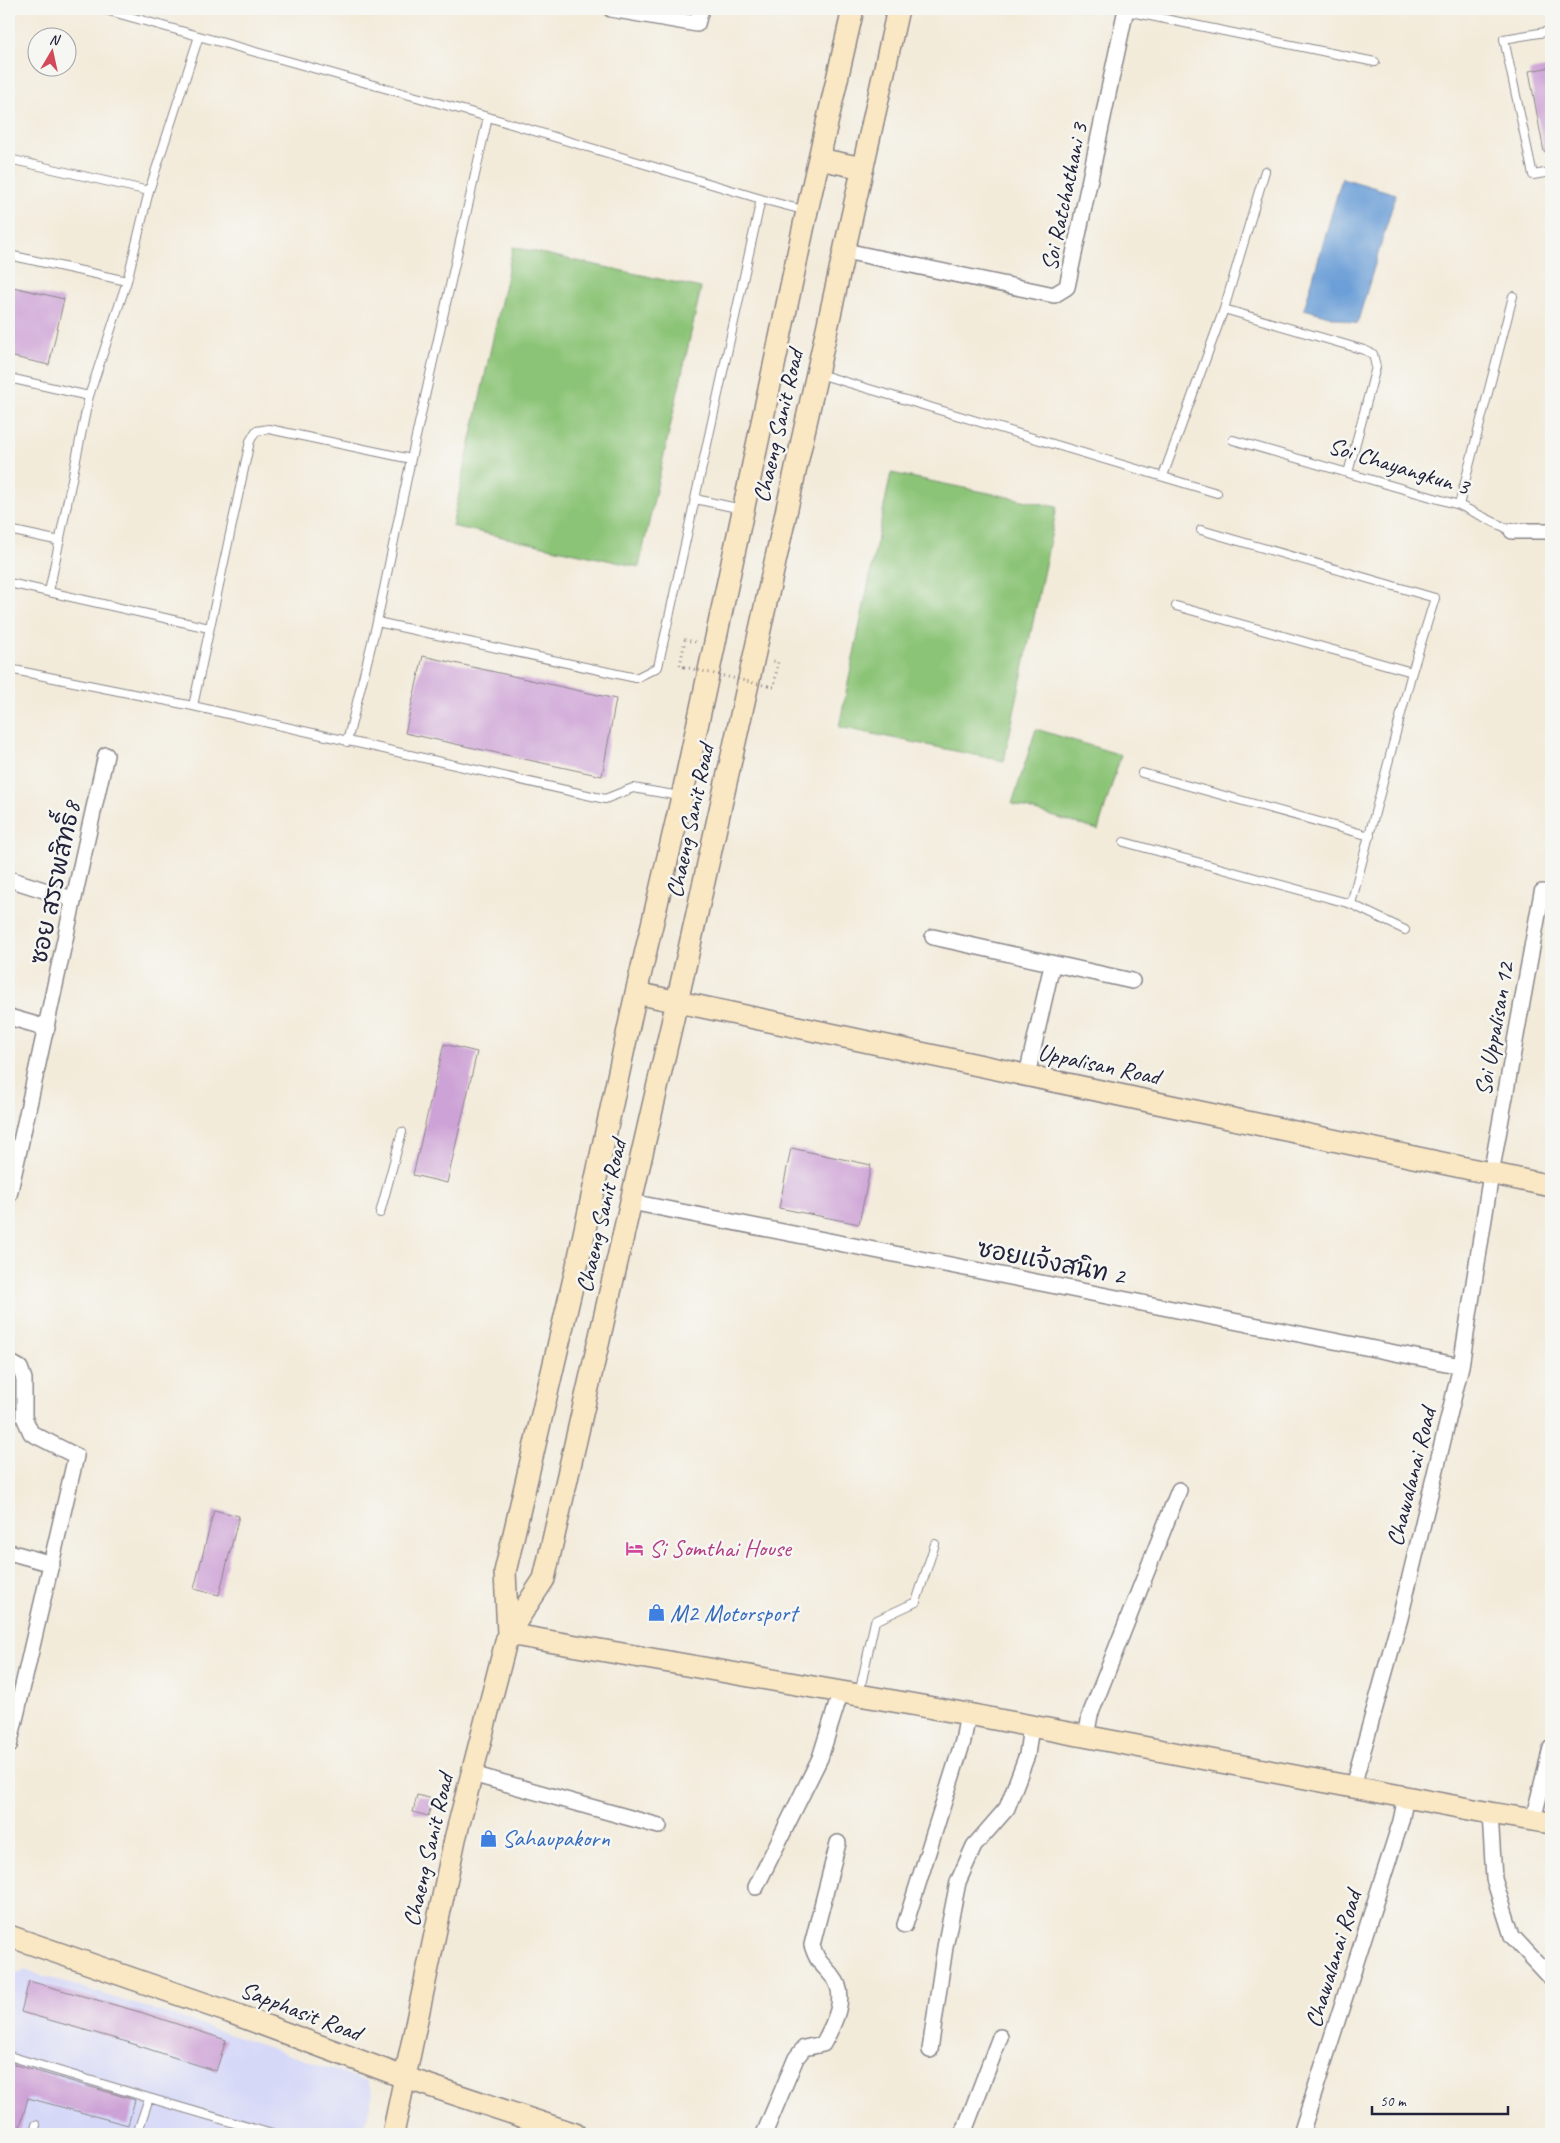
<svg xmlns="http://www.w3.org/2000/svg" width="1560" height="2143" viewBox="0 0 1560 2143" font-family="Caveat,'Playpen Sans Thai',sans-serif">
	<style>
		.built { fill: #d6d8f8 }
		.green { fill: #8cc477; stroke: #577359 }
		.water { fill: #6c9fd7; stroke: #476089 }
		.building { fill: #cda2d6 }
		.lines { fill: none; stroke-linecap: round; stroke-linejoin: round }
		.lane-casing { stroke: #8a868a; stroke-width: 10 }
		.street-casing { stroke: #8a868a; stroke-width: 18 }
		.secondary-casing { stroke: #8a868a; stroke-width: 24 }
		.path { stroke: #8a868a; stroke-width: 3; stroke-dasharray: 1 4; stroke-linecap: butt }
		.lane { stroke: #fff; stroke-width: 8 }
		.street { stroke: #fff; stroke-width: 15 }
		.secondary { stroke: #fae7c3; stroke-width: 21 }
		.path-bridge { stroke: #8a868a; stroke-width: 3; stroke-dasharray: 1 4; stroke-linecap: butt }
		.labels { text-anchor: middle; stroke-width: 5; stroke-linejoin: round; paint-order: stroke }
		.street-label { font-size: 24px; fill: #22223b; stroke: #f6f6f2 }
		.hotel-label { font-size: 24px; fill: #b23c85; stroke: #f6f6f2; text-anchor: start }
		.shop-label { font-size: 24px; fill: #366cbe; stroke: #f6f6f2; text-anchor: start }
	</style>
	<rect width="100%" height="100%" fill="#f6f6f2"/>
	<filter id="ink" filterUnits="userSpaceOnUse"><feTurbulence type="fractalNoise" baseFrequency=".02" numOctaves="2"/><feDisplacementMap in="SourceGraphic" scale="10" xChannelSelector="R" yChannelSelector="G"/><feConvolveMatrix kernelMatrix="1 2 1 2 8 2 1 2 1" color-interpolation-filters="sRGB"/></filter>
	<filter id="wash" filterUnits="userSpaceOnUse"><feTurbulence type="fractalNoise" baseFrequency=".0096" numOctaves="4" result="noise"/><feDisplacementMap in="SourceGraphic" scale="20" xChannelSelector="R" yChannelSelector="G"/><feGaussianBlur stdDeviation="1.12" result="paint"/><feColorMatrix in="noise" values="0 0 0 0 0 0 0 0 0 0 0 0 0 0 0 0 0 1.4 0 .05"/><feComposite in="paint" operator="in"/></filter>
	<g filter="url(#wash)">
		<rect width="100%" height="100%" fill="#f3ebda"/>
		<path class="built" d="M9,1970L20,1973L24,1970L190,2021L367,2081L373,2093L363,2134H9Z"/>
		<path class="green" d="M513,247L701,288L639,567L452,526Z
			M891,473L1057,507L1004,761L839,727Z
			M1036,729L1121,755L1098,830L1012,804Z"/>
		<path class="water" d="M1342,178L1396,194L1357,324L1304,309Z"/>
		<g id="blocks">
			<path class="building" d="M1551,67V151L1544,152L1529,71Z
				M9,286L64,299L49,365L9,356Z
				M423,656L616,699L602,776L405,733Z
				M444,1044L477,1052L447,1183L413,1175Z
				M791,1148L871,1165L859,1224L779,1208Z
				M214,1510L239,1516L219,1595L194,1589Z
				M417,1795L433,1799L428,1816L413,1812Z
				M29,1981L140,2012L226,2040L216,2071L127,2042L21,2012Z
				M9,2063L135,2100L128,2125L28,2098L18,2134H9Z"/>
		</g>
	</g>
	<g filter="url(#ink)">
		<use href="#blocks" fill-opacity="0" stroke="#8a868a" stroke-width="1"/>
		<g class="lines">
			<defs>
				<path id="lane" d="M102,9L488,117L761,199L807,211
					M1126,11L1375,62
					M1551,31L1504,39L1533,175L1551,172
					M9,159L149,191
					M9,255L127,281
					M1224,309L1364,350L1373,354L1376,367L1348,473
					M819,374L1217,493
					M9,378L89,396
					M1233,440L1459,505L1512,531
					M1163,476L1224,309L1265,171
					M695,499L742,509
					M1459,505L1513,296
					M9,530L60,541
					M1201,530L1435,598L1412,672L1351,904
					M9,583L209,628
					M49,592L89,396L127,281L149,191L199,36
					M1176,606L1412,672
					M377,622L636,678L658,667L761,199
					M9,669L193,706L605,799L633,788L680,796
					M193,706L250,441L256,431L269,429L411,459
					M347,742L377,622L411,459L488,117
					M1142,773L1370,836
					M1124,842L1351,904L1405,930
					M380,1213L402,1132
					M859,1694L875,1621L916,1602L935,1544
					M9,2056L149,2098
					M34,2134L36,2125
					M137,2134L149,2098L272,2134"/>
				<path id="street" d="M611,9L697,24L701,9
					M845,251L1054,295L1067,287L1126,9
					M1512,531H1551
					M9,879L72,899
					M933,937L1132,981
					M9,1017L47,1028
					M1027,1075L1052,965
					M9,1195C42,1049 72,902 106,755
					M631,1202L1461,1366
					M9,1362L20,1368L24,1379V1417L31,1433L76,1456L9,1746
					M9,1552L52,1564
					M1086,1737L1090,1715L1179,1490
					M472,1774L659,1826
					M1353,1786L1400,1618L1461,1366L1491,1174L1542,892
					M1490,1813L1494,1879L1512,1936L1551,1978
					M1533,1820L1551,1748
					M756,1887L820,1758L841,1691
					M905,1925L963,1741L968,1714
					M930,2050L945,1947L958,1882L974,1846L1007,1808L1027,1755L1031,1726
					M764,2134L796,2058L804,2048L823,2044C833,2026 849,1996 833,1977C822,1963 818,1964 812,1945L838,1843
					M963,2134L1000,2037
					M1301,2134L1401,1821L1406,1797"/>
				<path id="secondary" d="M819,159L863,168
					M636,993L1551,1186
					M508,1634L544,1579L687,958L898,9
					M508,1634L968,1714L1490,1813L1551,1823
					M9,1936L229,2012L406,2078L575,2134
					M393,2134L455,1839L508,1634L505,1572L579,1257L636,993L682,797L807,211L853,9"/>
			</defs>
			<use href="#lane" class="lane-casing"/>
			<use href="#street" class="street-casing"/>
			<use href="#secondary" class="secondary-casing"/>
			<path class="path" d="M684,667L680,666L685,640L696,642
				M768,686L774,687L778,662L773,661"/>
			<use href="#lane" class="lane"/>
			<use href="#street" class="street"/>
			<use href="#secondary" class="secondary"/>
			<path class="path-bridge" d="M684,667L768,686"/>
		</g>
	</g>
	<defs>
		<symbol id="hotel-bare" viewBox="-9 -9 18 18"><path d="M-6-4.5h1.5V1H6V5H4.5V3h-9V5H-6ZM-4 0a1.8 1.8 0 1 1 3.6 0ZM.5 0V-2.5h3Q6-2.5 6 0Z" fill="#d1479c" stroke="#f6f6f2" stroke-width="2.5" paint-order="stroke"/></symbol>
		<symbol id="shop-bare" viewBox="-9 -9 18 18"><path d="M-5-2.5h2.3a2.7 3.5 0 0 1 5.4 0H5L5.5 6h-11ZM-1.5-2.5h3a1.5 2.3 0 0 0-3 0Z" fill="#3f7fe0" stroke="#f6f6f2" stroke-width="2.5" paint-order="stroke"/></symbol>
	</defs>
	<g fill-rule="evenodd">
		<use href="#hotel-bare" x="622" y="1536" width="25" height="25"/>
		<use href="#shop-bare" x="644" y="1600" width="25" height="25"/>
		<use href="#shop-bare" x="476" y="1826" width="25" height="25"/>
	</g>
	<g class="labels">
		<g class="street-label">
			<text transform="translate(1064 197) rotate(-78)" y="8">Soi Ratchathani 3</text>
			<text transform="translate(778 426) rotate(-77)" y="8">Chaeng Sanit Road</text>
			<text transform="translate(1399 466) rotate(17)" y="8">Soi Chayangkun 3</text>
			<text transform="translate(690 821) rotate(-78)" y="8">Chaeng Sanit Road</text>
			<text transform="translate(55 883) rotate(-78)" y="8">ซอย สรรพสิทธิ์8</text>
			<text transform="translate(1494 1029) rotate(-80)" y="8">Soi Uppalisan 12</text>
			<text transform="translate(1099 1064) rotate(12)" y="8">Uppalisan Road</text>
			<text transform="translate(601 1216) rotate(-77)" y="8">Chaeng Sanit Road</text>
			<text transform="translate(1051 1262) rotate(11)" y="8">ซอยแจ้งสนิท 2</text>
			<text transform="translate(1411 1477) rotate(-76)" y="8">Chawalanai Road</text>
			<text transform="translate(428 1850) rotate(-77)" y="8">Chaeng Sanit Road</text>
			<text transform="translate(1333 1959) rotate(-73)" y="8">Chawalanai Road</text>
			<text transform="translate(301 2011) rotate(21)" y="8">Sapphasit Road</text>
		</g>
		<g class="hotel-label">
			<text x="649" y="1556">Si Somthai House</text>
		</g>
		<g class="shop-label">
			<text x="670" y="1621">M2 Motorsport</text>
			<text x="502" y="1846">Sahaupakorn</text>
		</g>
	</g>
	<rect width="1560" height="2143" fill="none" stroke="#f6f6f2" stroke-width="30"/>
	<g transform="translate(52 52) rotate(9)"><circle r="24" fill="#f6f6f2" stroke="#a1a1a9"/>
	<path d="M0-4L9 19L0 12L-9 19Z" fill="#d1495b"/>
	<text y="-8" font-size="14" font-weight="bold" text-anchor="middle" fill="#22223b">N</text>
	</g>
	<path d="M1372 2106v8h136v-8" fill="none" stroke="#22223b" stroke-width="2.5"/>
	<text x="1380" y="2106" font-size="15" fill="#22223b" stroke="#f6f6f2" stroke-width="4" paint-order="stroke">50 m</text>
</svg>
